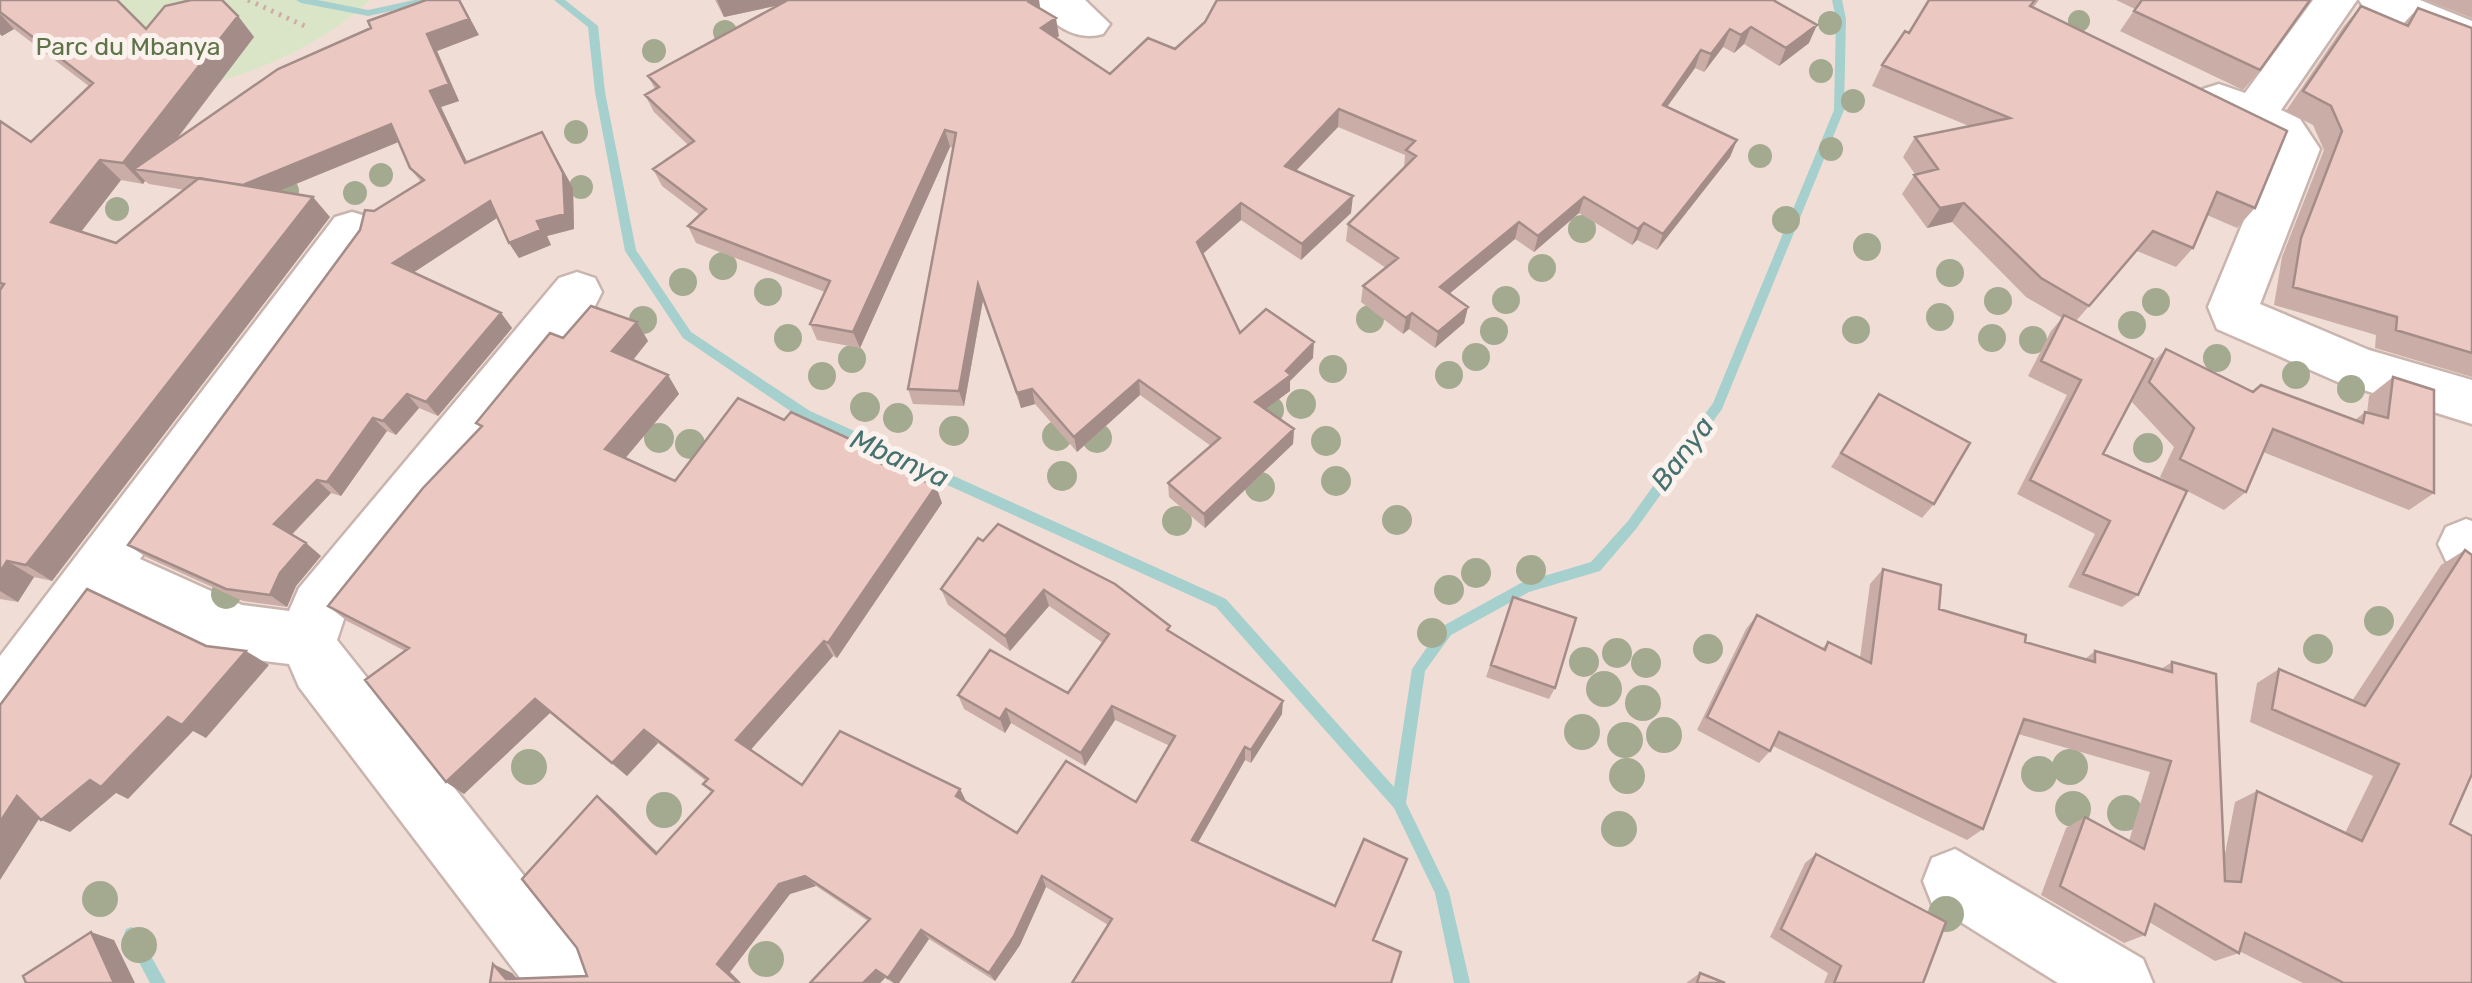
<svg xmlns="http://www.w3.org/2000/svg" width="2472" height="983" viewBox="0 0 2472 983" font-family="Rubik,sans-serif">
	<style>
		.residential { fill: #f0ded6 }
		.green { fill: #dae5c7 }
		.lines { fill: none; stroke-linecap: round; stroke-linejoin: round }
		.stream { fill: #a6d0cd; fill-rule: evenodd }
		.minor-casing { stroke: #c9b4ae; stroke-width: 5 }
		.path { stroke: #d0aca5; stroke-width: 5; stroke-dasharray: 2.5 6; stroke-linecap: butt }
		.minor { fill: #fff; fill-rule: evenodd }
		.tree { fill: #a4aa90 }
		.wall { fill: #caada7; fill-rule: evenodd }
		.shaded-wall { fill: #a48d88 }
		.building { fill: #ebc9c2; stroke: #a48d88; stroke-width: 2.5 }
		.labels { text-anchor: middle; stroke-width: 10; stroke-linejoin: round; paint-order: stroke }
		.park-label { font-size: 25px; fill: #5f7349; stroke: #fcf2ed }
		.water-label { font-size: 28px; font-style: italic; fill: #457270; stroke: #fcf2ed }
	</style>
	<rect width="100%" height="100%" fill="#f9eee7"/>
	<path class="residential" d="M0,0H2472V983H0Z"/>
	<path class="green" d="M91,0H370C313,55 207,96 126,95C100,95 71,72 52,57Z"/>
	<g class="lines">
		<path class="stream" d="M296,0H318L368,10L414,0H434L429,3L368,16L301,3Z
			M554,0H565L598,26L605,92L636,250L691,332L810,411L1226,599L1394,787L1412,669L1441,627L1521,583L1591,562L1628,521L1713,403L1834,110L1836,19L1832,0H1842L1846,19L1844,110L1722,409L1636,529L1600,571L1529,592L1451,635L1425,671L1406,803L1449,892L1470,983H1454L1435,893L1394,808L1216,607L802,419L683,338L625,251L595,92L588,27Z
			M131,927L136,929L166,983H150L124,934L126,929Z"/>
		<defs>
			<path id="minor" d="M1035,0H1085L1110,24L1103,34C1076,42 1049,24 1035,0Z
				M2313,0H2357L2281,110L2300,119L2320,149L2260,304L2369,350L2472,380V424L2338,382L2217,329L2208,307L2273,150L2268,143L2203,111L2196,100L2203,89L2219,84L2245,93Z
				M2359,0H2420L2472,21V53L2365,10Z
				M352,212L369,217L376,230L369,243L140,559L242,605L289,611L299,588L559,278L577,272L595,278L602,292L595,306L344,619L337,640L590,959L600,983H524L299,687L289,664L231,657L111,600L21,724L0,732V656L335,217Z
				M2466,519L2472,521V573L2446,561L2438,544L2446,527Z
				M1955,849L2143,959L2153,983H2058L1932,904L1923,881L1932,858Z"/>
		</defs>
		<use href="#minor" class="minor-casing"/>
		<path class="path" d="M248,0L307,27"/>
		<use href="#minor" class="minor"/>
	</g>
	<g class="tree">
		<circle cx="2079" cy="21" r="11"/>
		<circle cx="1830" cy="23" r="12"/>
		<circle cx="725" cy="32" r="12"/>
		<circle cx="654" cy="51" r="12"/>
		<circle cx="1821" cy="71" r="12"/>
		<circle cx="1853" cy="101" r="12"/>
		<circle cx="576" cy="132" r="12"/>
		<circle cx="1831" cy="149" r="12"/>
		<circle cx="1760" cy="156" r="12"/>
		<circle cx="381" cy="175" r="12"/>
		<circle cx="581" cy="187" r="12"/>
		<circle cx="287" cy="191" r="12"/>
		<circle cx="355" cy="193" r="12"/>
		<circle cx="117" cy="209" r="12"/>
		<circle cx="1786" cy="220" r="14"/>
		<circle cx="1582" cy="229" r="14"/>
		<circle cx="1867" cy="247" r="14"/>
		<circle cx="723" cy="266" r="14"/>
		<circle cx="1542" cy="268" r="14"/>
		<circle cx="1950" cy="273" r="14"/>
		<circle cx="683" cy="282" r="14"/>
		<circle cx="768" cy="292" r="14"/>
		<circle cx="1506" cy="300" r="14"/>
		<circle cx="1998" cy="301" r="14"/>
		<circle cx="2156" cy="302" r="14"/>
		<circle cx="1940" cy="317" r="14"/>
		<circle cx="1370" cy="319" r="14"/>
		<circle cx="643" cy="320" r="14"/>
		<circle cx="2132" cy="325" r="14"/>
		<circle cx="1856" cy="330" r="14"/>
		<circle cx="1494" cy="331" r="14"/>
		<circle cx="788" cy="338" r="14"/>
		<circle cx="1992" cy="338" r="14"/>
		<circle cx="2033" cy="340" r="14"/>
		<circle cx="1476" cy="357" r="14"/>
		<circle cx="2217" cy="358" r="14"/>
		<circle cx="852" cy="359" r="14"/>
		<circle cx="1333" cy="369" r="14"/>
		<circle cx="1449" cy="375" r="14"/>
		<circle cx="2296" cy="375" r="14"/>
		<circle cx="822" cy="376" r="14"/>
		<circle cx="2351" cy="389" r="14"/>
		<circle cx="1301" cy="404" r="15"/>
		<circle cx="865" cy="407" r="15"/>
		<circle cx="1269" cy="410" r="15"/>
		<circle cx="898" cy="418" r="15"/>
		<circle cx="954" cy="431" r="15"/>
		<circle cx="1057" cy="436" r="15"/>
		<circle cx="659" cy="438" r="15"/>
		<circle cx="1097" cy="438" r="15"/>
		<circle cx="1326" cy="441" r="15"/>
		<circle cx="690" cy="444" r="15"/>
		<circle cx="2148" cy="448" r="15"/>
		<circle cx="1062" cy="476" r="15"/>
		<circle cx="1336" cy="481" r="15"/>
		<circle cx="1260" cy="487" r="15"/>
		<circle cx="1397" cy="520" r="15"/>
		<circle cx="1177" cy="521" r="15"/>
		<circle cx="1531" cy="570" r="15"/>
		<circle cx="1476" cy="573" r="15"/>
		<circle cx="1449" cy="590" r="15"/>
		<circle cx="226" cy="594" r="15"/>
		<circle cx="2379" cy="621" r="15"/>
		<circle cx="1432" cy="633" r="15"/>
		<circle cx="1708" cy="649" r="15"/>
		<circle cx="2318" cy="649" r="15"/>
		<circle cx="1617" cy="653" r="15"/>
		<circle cx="1584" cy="662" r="15"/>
		<circle cx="1646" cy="663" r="15"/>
		<circle cx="1604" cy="689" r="18"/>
		<circle cx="1643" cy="703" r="18"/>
		<circle cx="1582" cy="732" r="18"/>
		<circle cx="1664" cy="735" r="18"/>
		<circle cx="1625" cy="740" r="18"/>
		<circle cx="529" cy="767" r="18"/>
		<circle cx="2070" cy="767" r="18"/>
		<circle cx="2039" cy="774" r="18"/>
		<circle cx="1627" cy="776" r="18"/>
		<circle cx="2073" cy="809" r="18"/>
		<circle cx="664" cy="810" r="18"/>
		<circle cx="2125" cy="813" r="18"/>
		<circle cx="1619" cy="829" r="18"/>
		<circle cx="100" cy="899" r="18"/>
		<circle cx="1946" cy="914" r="18"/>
		<circle cx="139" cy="945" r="18"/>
		<circle cx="766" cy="959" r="18"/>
	</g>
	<path class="wall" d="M0,0L146,29L238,16L254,37L177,139L479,35L437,51L459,101L441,107L467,162L551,148L573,188L574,229L547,236L551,245L519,258L509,243L497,218L413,273L501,313L512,328L438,416L419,408L396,435L387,431L341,496L331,493L292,535L306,543L321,556L296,586L287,607L243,601L146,557L128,545L374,211L421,182L410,168L399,142L278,191L330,217L52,581L34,577L18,602L0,599V121L31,142L90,87L14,29L2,36L0,34ZM121,180L143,184L145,181L149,184L185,190L116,243L81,232Z
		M715,0H1039L1040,9L1059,36L1056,38L1110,74L1175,49L1775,1L1809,43L1779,66L1744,44L1734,53L1723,47L1704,72L1695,68L1667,107L1737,140L1730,157L1657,250L1637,240L1632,245L1579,213L1534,252L1515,239L1449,294L1468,307L1464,323L1435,348L1409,329L1403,334L1361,302L1363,286L1386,268L1346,241L1348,224L1404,168L1405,155L1338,127L1296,171L1351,213L1301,260L1241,220L1203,254L1240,333L1313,358L1290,381V391L1265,409L1294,429L1293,444L1205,528L1169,497L1168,483L1211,446L1140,395L1077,452L1035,404L1021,408L983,300L964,406L913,404L908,389L953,148L950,147L860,348L817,340L810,324L825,292L696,243L688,226L700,215L662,186L653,169L688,145L654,112L645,95L655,89L648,76L779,5L724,17Z
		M1929,0H2039L2033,8L2255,208L2237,228L2207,215L2193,248L2176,267L2137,251L2076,321L2149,366L2166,349L2253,392L2355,420L2365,412L2367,413L2369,396L2393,377L2434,493L2409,510L2263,452L2246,492L2224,510L2160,477L2174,447L2131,401L2103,454L2138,595L2122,607L2068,587L2095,534L2017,494L2067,395L2028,376L2051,331L2062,318L2026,297L1952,222L1927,228L1902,194L1915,174L1903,157L1915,137L1969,126L1872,86L1882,65L1909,33Z
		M2116,0H2310L2260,70L2243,90L2120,31L2135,9Z
		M2426,0H2472V18Z
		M2361,6L2403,24L2418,8L2472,28V377L2375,348L2376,335L2274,305L2282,257L2324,150L2313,125L2286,111L2344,26Z
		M637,322L648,341L633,360L668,375L679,394L625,458L675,481L784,420L876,451L881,463L942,503L837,658L833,656L750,750L802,785L960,789L966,802L1017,833L1136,802L1170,746L1115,720L1085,766L1011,723L1005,733L964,709L958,695L1068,693L1103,643L1049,606L1010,651L948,605L941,589L983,541L1171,633L1282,714L1251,763L1245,760L1198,843L1374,940L1108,925L1046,887L1020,945L995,981L929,939L899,983H893L885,978L880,983H810L868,921L816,886L790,894L730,972L741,983H490L512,973L516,978L587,976L597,796L612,808L658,853L712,793L703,784L706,781L658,743L627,776L550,713L464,794L446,782L405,651L347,621L328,606L481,428L476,423L563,338Z
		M1879,394L1934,504L1922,518L1831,467Z
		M2465,550L2450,824L2472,983H2303L2239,951V953L2215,961L2149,922L2145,935L2124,943L2041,895L2066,828L2085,817L2129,841L2150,772L2018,734L1983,829L1967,840L1773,746L1770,751L1759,763L1697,730L1746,629L1757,615L1822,649L1828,642L1860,658L1870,584L1883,569L1939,609L2025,642L2085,659L2095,651L2161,669L2172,662L2224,859L2235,802L2257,791L2345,833L2373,776L2250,722L2257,683L2279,669L2352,701L2441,565Z
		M1513,597L1555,688L1549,699L1486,677Z
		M1816,854L1923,983H1824L1828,973L1770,937L1805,863Z
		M1700,973L1725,983H1686Z"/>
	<path class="shaded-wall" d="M460,0L479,35L437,51L459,101L441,107L475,179L465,163L430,91L427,34Z
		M717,0H803L724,17Z
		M1033,0H1039L1041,15L1029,2Z
		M0,14L14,29L2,36L0,34Z
		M238,16L254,37L152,171L134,169L145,181L143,184L123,163Z
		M1056,18L1059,36L1044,46L1041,28Z
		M1817,25L1809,43L1779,66L1786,48Z
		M1751,27L1744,44L1734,53L1741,35Z
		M1730,29L1723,47L1704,72L1711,54Z
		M1701,50L1695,68L1656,122L1663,105Z
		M1339,109L1338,127L1284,183L1285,166Z
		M391,124L403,140L257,200L243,185Z
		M945,130L950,147L860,348L853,332Z
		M542,132L573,188L574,229L547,236L551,245L519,258L509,243Z
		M1737,140L1730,157L1657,250L1663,234Z
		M100,160L121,180L73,242L51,222Z
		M1353,196L1351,213L1301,260L1302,244Z
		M313,197L330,217L52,581L26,565Z
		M1584,197L1579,213L1534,252L1538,236Z
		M490,201L500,216L405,278L393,263Z
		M1241,203V220L1198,258L1197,242Z
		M1964,203L1952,222L1927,228L1940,208Z
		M1519,222L1515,239L1437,304L1440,287Z
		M1644,223L1637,240L1632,245L1638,229Z
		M978,284L983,300L964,406L959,391Z
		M1468,307L1464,323L1435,348L1438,332Z
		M501,313L512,328L438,416L426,402Z
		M1412,313L1409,329L1403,334L1406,318Z
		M637,322L648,341L625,370L612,351Z
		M1314,342L1313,358L1290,381V391L1255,417V402Z
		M668,375L679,394L618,467L605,449Z
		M1139,380L1140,395L1077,452L1074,437Z
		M1032,389L1035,404L1021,408L1017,393Z
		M407,394L419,408L396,435L383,421Z
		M373,418L387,431L341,496L327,482Z
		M1294,429L1293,444L1205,528L1204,514Z
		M876,451L883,468L870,459Z
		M317,480L331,493L289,537L274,524Z
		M936,486L942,503L837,658L828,643Z
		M306,543L321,556L296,586L287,607L270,595L280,573Z
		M7,561L34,577L18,602L0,591V572Z
		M1044,590L1049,606L1010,651L1005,636Z
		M824,641L833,656L748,753L736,740Z
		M246,651L269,665L206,738L193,731L128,799L116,793L70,832L41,820L168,717Z
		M535,699L550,713L464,794L446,782Z
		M1283,701L1282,714L1251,763V750Z
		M1112,706L1115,720L1085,766L1081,753Z
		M1006,709L1011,723L1005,733L1000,719Z
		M644,730L658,743L627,776L612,763Z
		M1245,747V760L1193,851L1192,840Z
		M960,789L966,801L962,808L956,796Z
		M17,796L46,808L0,880V822Z
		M597,796L612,808L670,865L656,854Z
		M805,876L816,886L790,894L730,972L741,983H738L717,964L779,884Z
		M1042,876L1046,887L1020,945L995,981L989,973Z
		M921,930L929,939L899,983H894L888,978Z
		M91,932L114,940L135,983H114Z
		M493,964L512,973L521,983L506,979Z
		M876,970L885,978L880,983H863Z"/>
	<path class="building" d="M0,0H117L146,29L165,6L191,0H222L238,16L123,163L100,160L51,222L116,243L199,178L313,197L26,565L7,561L0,572V290L4,284L0,283V121L31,142L93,83L0,12Z
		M426,0H459L469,19L427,34L449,84L430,91L465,163L542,132L563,173L565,214L537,221L541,230L509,243L490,201L393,263L501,313L426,402L407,394L383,421L373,418L327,482L317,480L274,524L306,543L280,573L270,595L226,589L128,545L360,230L365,210L374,211L424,180L410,168L391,124L243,185L134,169L278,69L371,28L368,21Z
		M788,0H1033L1029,2L1056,18L1041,28L1110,74L1148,38L1175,49L1205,22L1217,0H1773L1817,25L1786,48L1751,27L1741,35L1730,29L1711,54L1701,50L1663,105L1737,140L1663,234L1644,223L1638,229L1584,197L1538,236L1519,222L1440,287L1468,307L1438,332L1412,313L1406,318L1363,286L1398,258L1348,224L1416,156L1406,150L1415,141L1339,109L1285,166L1353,196L1302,244L1241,203L1197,242L1240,333L1266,309L1314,342L1286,371L1291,375L1255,402L1294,429L1204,514L1168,483L1220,438L1139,380L1074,437L1032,389L1017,393L978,284L959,391L908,389L956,133L945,130L853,332L810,324L830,281L688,226L706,209L653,169L694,141L645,95L659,87L648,76Z
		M1929,0H2035L2030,6L2287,131L2255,208L2217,192L2193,248L2153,231L2089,306L2041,278L1964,203L1940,208L1914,175L1938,169L1915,137L2010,118L1882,65L1905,31L1909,33Z
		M2142,0H2310L2260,70L2134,11Z
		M2361,6L2408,26L2418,8L2472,28V353L2396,330L2397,317L2293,287L2301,238L2342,131L2331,106L2303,91Z
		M591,306L637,322L612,351L668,375L605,449L675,481L738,398L784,420L791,412L876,451L870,459L936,486L828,643L824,641L736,740L802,785L840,731L960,789L956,796L1017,833L1066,761L1136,802L1175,736L1112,706L1081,753L1006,709L1000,719L958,695L990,650L1068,693L1109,634L1044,590L1005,636L941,589L978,538L983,541L998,524L1115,584L1170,626L1167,630L1283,701L1251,750L1245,747L1192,840L1335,906L1364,839L1407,859L1373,940L1401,952L1391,983H1072L1112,919L1042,876L1014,936L989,973L921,930L888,978L876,970L863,983H810L870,919L805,876L779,884L717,964L738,983H490L493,964L506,979L587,976L577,948L522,879L597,796L656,854L713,791L703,784L708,779L644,730L612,763L535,699L446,782L365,680L409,648L328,606L423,488L482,426L476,423L550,333L563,338Z
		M2064,315L2153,359L2103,454L2187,491L2138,595L2083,574L2110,521L2030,480L2081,380L2041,361Z
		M2166,349L2253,392L2261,385L2363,423L2365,412L2388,418L2393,377L2434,390V493L2273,429L2246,492L2180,459L2194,428L2149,382Z
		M1879,394L1970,443L1934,504L1841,453Z
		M2465,550L2472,555V774L2450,824L2472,836V983H2344L2245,933L2239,953L2155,904L2145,935L2060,886L2085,817L2144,849L2171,761L2024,719L1983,829L1779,732L1770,751L1707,717L1757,615L1825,650L1828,642L1871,663L1883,569L1941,585L1939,609L2026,635L2025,642L2095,662V651L2172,672V662L2216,674L2225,881L2241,882L2257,791L2362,841L2399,764L2272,709L2279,669L2365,706Z
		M87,589L206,646L246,651L182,725L168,717L101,787L90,780L41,820L17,796L0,822V705Z
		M1513,597L1576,618L1555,688L1491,665Z
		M1816,854L1946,922L1923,983H1834L1841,966L1781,929Z
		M91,932L114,983H26L23,976Z
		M1700,973L1725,983H1697Z"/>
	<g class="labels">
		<g class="park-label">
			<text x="128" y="55">Parc du Mbanya</text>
		</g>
		<g class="water-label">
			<text transform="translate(1682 453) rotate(-53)" y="10">Banya</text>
			<text transform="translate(900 458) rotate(24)" y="10">Mbanya</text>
		</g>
	</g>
</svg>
